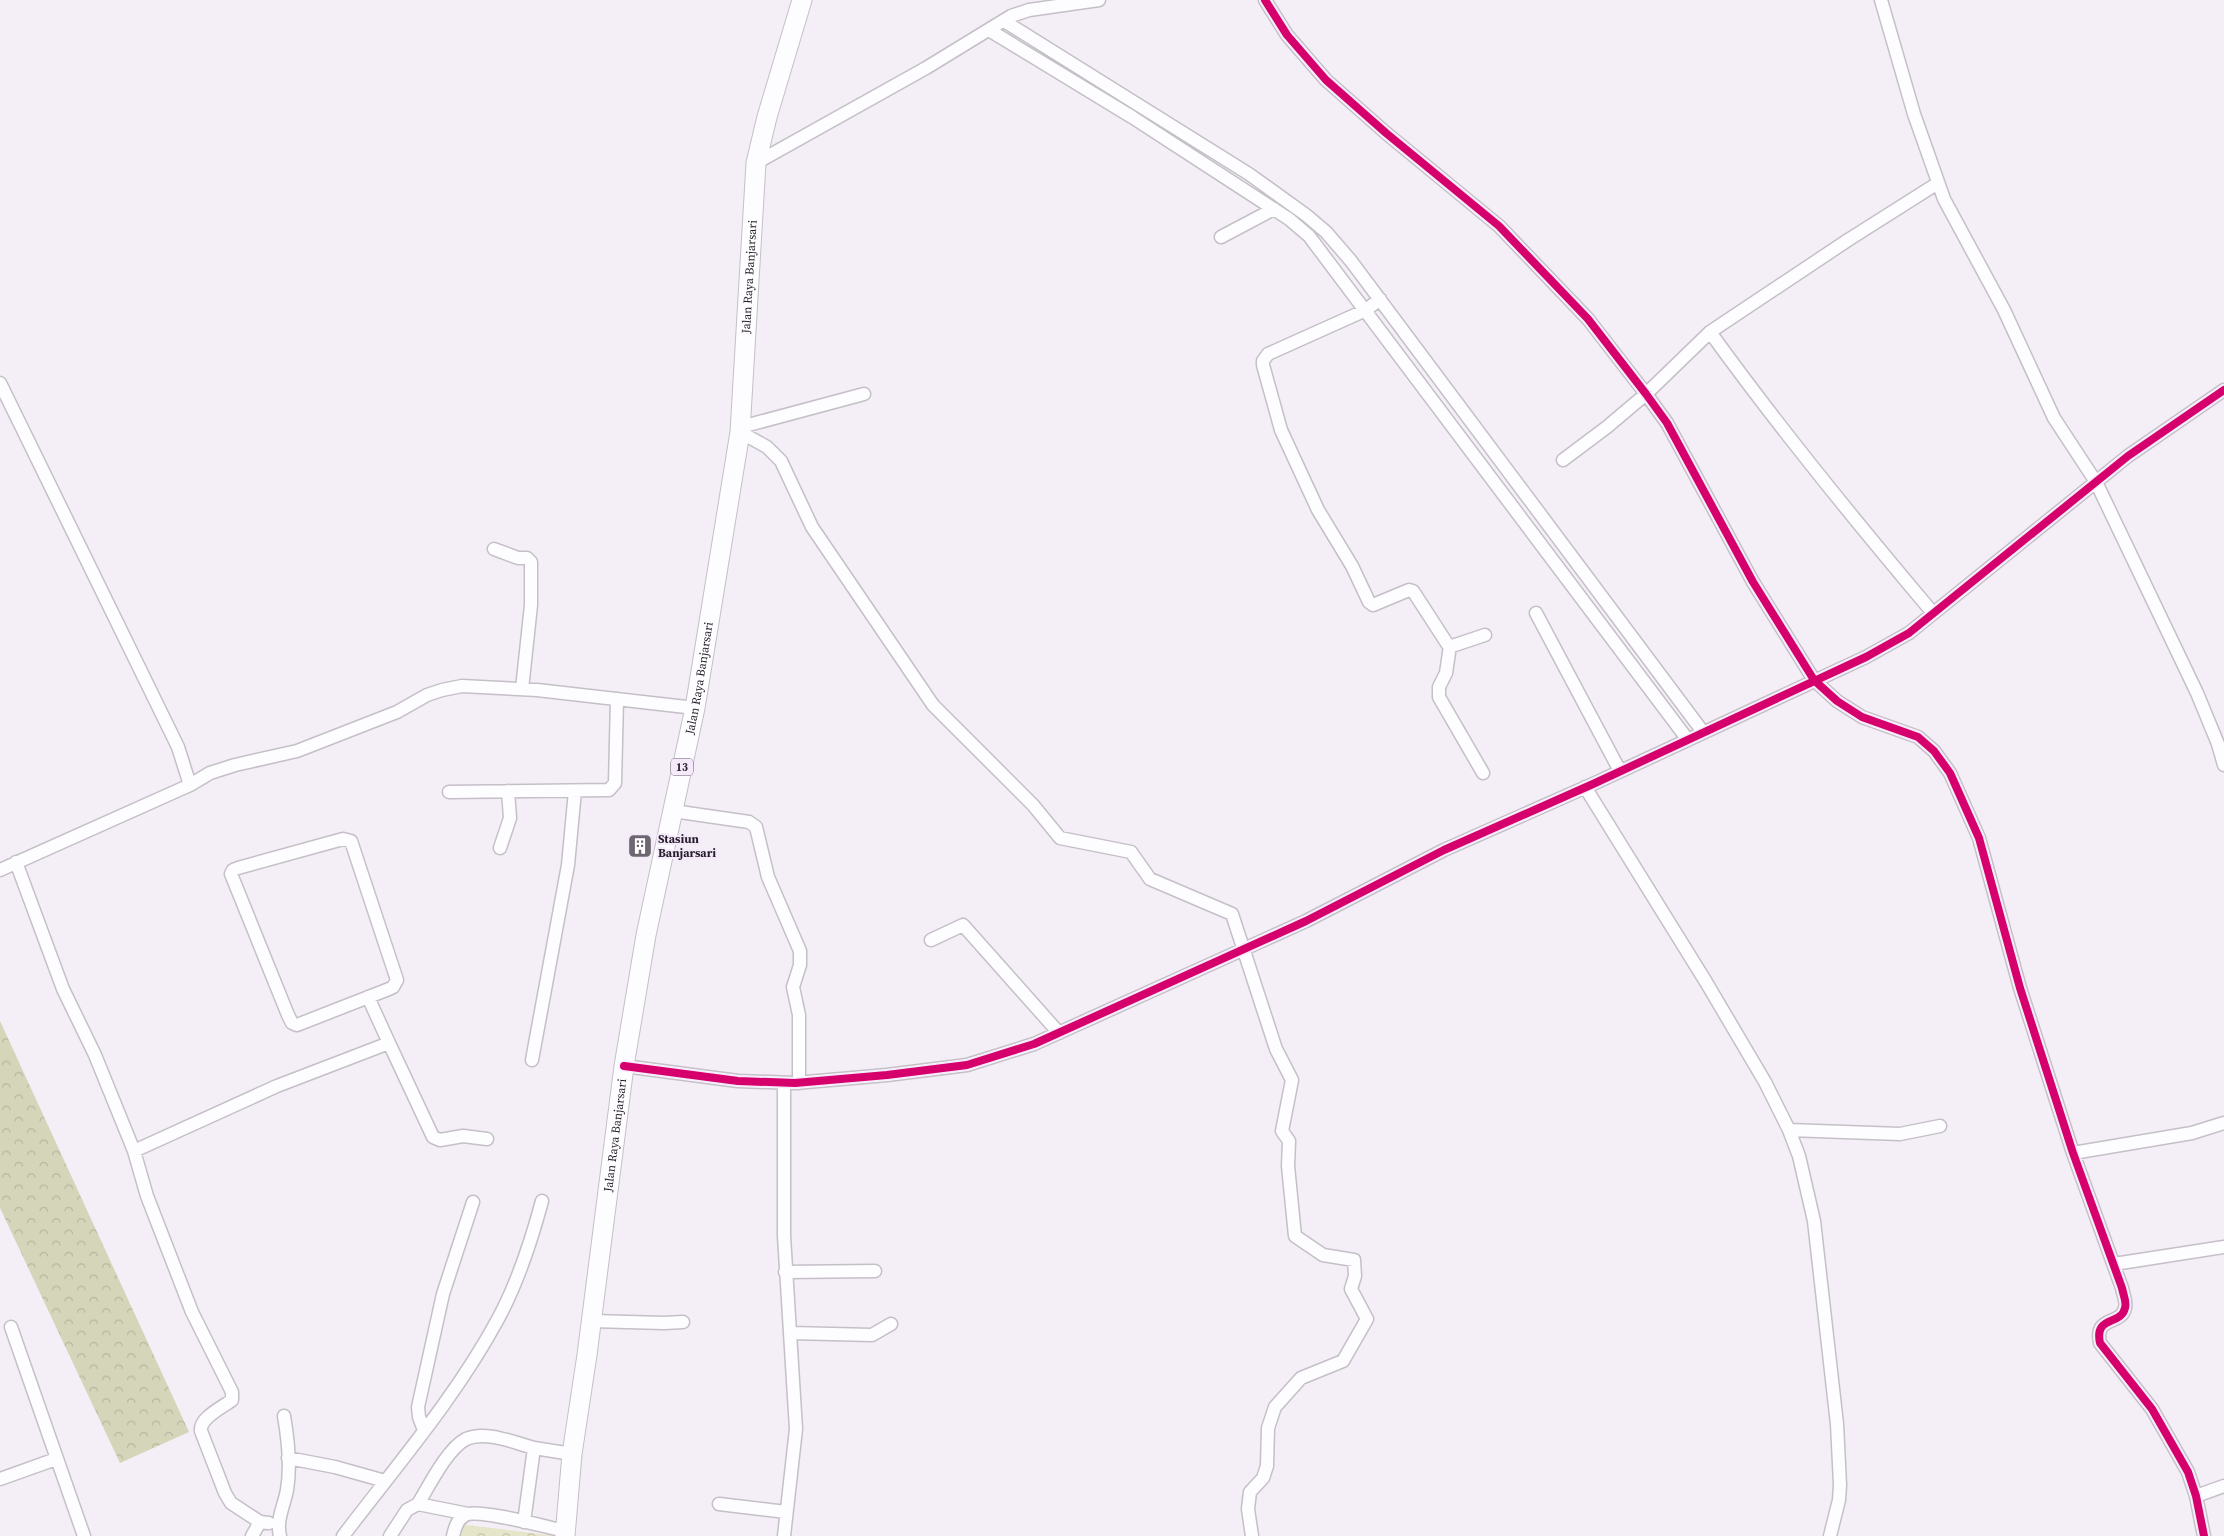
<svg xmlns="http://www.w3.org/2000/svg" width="2224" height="1536" viewBox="0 0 2224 1536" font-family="'Source Serif 4',serif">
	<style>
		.forest { fill: url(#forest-crowns) }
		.park { fill: url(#park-crowns) }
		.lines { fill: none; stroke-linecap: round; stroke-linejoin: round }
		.minor-casing { stroke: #c5bfc8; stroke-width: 15 }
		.highway-casing { stroke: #c5bfc8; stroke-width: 21 }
		.minor { stroke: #fdfcfe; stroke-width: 12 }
		.highway { stroke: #fdfcfe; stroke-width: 19 }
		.cycleway-casing { stroke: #f5eafb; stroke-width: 11 }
		.cycleway { stroke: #d6006c; stroke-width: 8 }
		.labels { text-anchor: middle; stroke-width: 4; stroke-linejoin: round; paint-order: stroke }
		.shield { fill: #f5eafb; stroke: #645c68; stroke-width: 1 }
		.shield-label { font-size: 11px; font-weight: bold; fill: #261f29 }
		.street-label { font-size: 12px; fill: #261f29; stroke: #f5eafb }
		.poi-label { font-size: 12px; font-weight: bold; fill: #261f29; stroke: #f5eafb; text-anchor: start }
	</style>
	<defs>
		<pattern id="forest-crowns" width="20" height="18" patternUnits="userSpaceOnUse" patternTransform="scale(1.25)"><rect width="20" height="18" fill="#d5d5ba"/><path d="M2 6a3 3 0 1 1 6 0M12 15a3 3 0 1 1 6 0" fill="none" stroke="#b7b6a0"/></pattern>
		<pattern id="park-crowns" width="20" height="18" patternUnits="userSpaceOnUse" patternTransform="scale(1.25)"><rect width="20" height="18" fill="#e5e5ca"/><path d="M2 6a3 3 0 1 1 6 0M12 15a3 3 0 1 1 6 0" fill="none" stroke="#c4c4ae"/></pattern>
	</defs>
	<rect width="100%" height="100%" fill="#f4eef7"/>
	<path class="forest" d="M0,1021L189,1432L120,1463L0,1208Z"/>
	<path class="park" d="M467,1525L556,1536H460L461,1528Z"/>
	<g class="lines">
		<defs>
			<path id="minor" d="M1265,0L1287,35L1326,80L1386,133L1499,226L1588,319L1646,394L1667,423L1753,582L1814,680L1837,701L1862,717L1918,737L1934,751L1950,773L1979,838L2020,988L2073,1153L2122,1288C2123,1294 2127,1302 2125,1308C2121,1326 2094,1315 2100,1343L2152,1409L2188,1472L2196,1496L2204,1536
				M1881,0L1914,114L1944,199L2004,310L2054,418L2096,482L2197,693L2218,744L2224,765
				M1004,21L1249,174L1306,215L1326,232L1351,261L1703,732
				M989,30L1132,117L1289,219L1309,236L1688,740
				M756,163L926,68L1011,16L1029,10L1099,0
				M1221,237L1274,209
				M1380,299L1366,310L1268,354L1263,361V365L1281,430L1318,510L1352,566L1369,602L1373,605L1409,590L1413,591L1448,645L1452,646L1485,635
				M1710,332C1780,429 1856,522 1933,613
				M0,383L178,747L190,785
				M741,427L864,394
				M740,432L767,447L781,461L812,527L933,705L1033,805L1060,838L1131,852L1150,879L1232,914L1276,1049L1292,1080L1282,1131L1289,1141L1288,1166L1295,1236L1323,1255L1354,1260L1355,1276L1351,1289L1367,1319L1343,1361L1301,1378L1275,1407L1268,1428L1267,1466L1263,1478L1250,1492L1248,1509L1252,1536
				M1563,460L1607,427L1646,394L1710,332L1848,240L1938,183
				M494,549L518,558H527L531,562V605L522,689
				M1536,613L1620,771
				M1450,646L1446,673L1439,687V697L1483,773
				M1585,787L1706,982L1765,1082L1789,1130L1799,1156L1814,1221L1837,1424L1840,1485L1839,1500L1830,1536
				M449,792L609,790L615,783L617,699
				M673,811L749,822L756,827L768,877L800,951V965L793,987L799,1015V1083
				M343,839L351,841L353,847L397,980L393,987L389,989L297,1025L292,1023L288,1015L231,874L233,870L238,868Z
				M500,848L510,818L508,791
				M16,862L63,989L95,1055L134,1151L147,1196L192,1312L232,1392V1400C223,1407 199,1418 201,1431L225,1493L231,1503L260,1522
				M0,870L190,785L210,773L235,765L297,751L397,712L427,695L442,690L462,686L537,690L695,708
				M931,940L963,925L1059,1033
				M368,997L389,1043
				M532,1060L568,865L575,791
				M624,1066L738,1081L795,1083L887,1075L967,1065L1034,1044L1306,921L1444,850L1593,784L1866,657L1909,633L2128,456L2224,390
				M784,1083V1236L796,1429L784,1536
				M1789,1130L1900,1134L1940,1126
				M134,1151L277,1086L389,1043L433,1137L440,1140L463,1136L487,1139
				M2073,1153L2192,1133L2224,1123
				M2114,1264L2224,1247
				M785,1272L875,1271
				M592,1321L664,1323L683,1322
				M11,1327L84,1536
				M791,1333L872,1335L891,1324
				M424,1430L419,1417L418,1407L443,1294L473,1202
				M288,1458L335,1467L385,1481
				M0,1479L56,1459
				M2196,1496L2224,1486
				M418,1504C429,1486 447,1449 466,1439C486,1430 515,1443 534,1448
				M719,1504L786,1512
				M524,1522L534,1448L572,1454
				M252,1536L260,1522L269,1523
				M280,1536C276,1520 284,1506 287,1490C291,1466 288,1439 284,1416
				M343,1536C396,1466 456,1397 498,1319C518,1282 531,1242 542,1201
				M390,1536L407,1510L418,1504L468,1514
				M453,1536C455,1527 458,1517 468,1514C484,1510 546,1527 565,1531"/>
			<g id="highway">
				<path id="s1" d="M565,1536L572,1454L587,1355L624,1066L646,935L695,708L740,432L756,163L767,117L802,0"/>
			</g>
		</defs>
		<use href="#minor" class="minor-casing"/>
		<use href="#highway" class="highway-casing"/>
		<use href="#minor" class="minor"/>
		<use href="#highway" class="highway"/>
		<defs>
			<path id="cycleway" d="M1265,0L1287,35L1326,80L1386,133L1499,226L1588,319L1646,394L1667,423L1753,582L1814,680L1837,701L1862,717L1918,737L1934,751L1950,773L1979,838L2020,988L2073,1153L2122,1288C2123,1294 2127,1302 2125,1308C2121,1326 2094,1315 2100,1343L2152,1409L2188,1472L2196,1496L2204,1536
				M624,1066L738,1081L795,1083L887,1075L967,1065L1034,1044L1306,921L1444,850L1593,784L1866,657L1909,633L2128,456L2224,390"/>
		</defs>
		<use href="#cycleway" class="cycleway-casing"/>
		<use href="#cycleway" class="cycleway"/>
	</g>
	<defs>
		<symbol id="building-square" viewBox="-11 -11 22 22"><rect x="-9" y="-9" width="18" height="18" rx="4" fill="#6e6771" stroke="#f5eafb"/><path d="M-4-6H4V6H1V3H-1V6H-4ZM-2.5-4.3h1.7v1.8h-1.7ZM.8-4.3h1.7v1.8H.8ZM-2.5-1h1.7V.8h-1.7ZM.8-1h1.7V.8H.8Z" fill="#fff"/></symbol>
	</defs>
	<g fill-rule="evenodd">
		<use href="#building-square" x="626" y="832" width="28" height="28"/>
	</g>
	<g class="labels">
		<rect class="shield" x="671" y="758.5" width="22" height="17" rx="4"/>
		<g class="shield-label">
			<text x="682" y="771">13</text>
		</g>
		<g class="street-label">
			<text dy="4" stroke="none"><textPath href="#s1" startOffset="1274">Jalan Raya Banjarsari</textPath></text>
			<text dy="4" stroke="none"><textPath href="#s1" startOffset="869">Jalan Raya Banjarsari</textPath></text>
			<text dy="4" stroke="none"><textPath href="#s1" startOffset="404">Jalan Raya Banjarsari</textPath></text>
		</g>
		<g class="poi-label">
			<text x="658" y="843">Stasiun<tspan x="658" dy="14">Banjarsari</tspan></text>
		</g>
	</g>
</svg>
